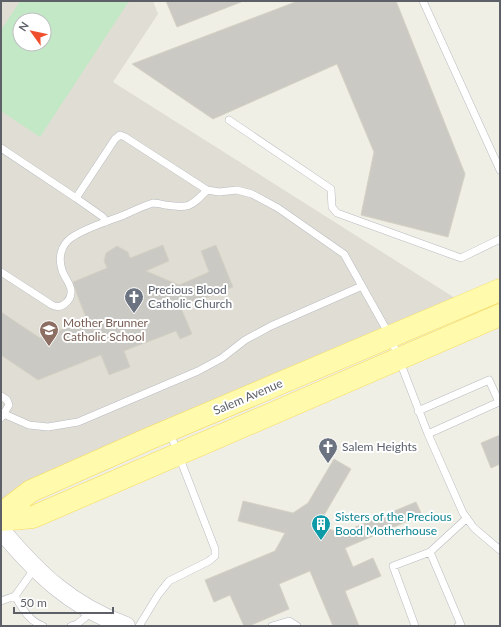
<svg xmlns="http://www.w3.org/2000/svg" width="501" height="627" viewBox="0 0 501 627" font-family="Lato,sans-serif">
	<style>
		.education { fill: #e0ded4; fill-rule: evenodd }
		.green { fill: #c2e8c5; fill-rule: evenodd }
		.building { fill: #cbc9c3; stroke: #d5d1c4 }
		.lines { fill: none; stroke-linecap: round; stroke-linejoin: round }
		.service-casing { stroke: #b8bac0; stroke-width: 8 }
		.tertiary-casing { stroke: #b8bac0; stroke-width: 19 }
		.primary-casing { stroke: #f6da59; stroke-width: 23 }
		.service { stroke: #fff; stroke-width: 7 }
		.tertiary { stroke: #fff; stroke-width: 18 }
		.primary { stroke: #fffaac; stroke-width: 22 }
		.labels { text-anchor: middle; stroke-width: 4; stroke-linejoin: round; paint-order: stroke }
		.worship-label { font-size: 12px; fill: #5b616d; stroke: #fff; text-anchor: start }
		.education-label { font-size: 12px; fill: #785e54; stroke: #fff; text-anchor: start }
		.street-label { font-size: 12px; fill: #5d6066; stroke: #fff }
		.culture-label { font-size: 12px; fill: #0d838f; stroke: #fff; text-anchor: start }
	</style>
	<rect width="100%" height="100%" fill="#f0efe6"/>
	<path class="education" d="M1,1H153L158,14L113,82L466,305L1,514ZM20,20H44V44H20Z"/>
	<path class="green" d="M20,1H129L40,137L1,111V30ZM20,20H44V44H20Z"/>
	<path class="building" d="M166,1H241V2L177,27Z
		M298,1H396L465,174L448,237L361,215L374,152L337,64L213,119L132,64Z
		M163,245L169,261L146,271L179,285L209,272L201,251L216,245L233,287L181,308L192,334L180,339L176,331L124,351L130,367L109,375L101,355L38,380L1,355V312L40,338L87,320L76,292L73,282L107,268L104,261L106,253L117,246L128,252L130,258Z
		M500,435V464L491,468L481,443Z
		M334,459L351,469L323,517L329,529L341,533L416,502L422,515L345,548L353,567L373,558L381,576L345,591L359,626H333L310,571L279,584L289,609L249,626H244L230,595L214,602L205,580L275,551L285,533L238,521L243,501L293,513L308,503Z"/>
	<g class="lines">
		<defs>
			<path id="service" d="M423,1L500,170
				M229,120L331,189L332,207L337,213L461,258L500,239
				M1,148L76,198L115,139L120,135L125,137L207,190L219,192L237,190L252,194L278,208L344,254L390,336L428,434L463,513L474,528L500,550
				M76,198L103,217L106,222
				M1,272L52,305C61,310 72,301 71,290C70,283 64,277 62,270C58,258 61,245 71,238C85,228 109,221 124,215C133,211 143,206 153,203C156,203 161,204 165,205C189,208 190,208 207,190
				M1,396L7,400L9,405L1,418
				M418,411L489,380L499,402L428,434
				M4,414L29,425L48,427L78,422L198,371L222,358L245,340L271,326L362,286
				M430,552L467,518
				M15,596C22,608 29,621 43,626
				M1,601L15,596L35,568
				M71,626L77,624L92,612
				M139,626L158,595L169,581L209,561L215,556V549L170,433
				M272,626L289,621L297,626
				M415,626L393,566L430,552L461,625L458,626"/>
			<path id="tertiary" d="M1,530C38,574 71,606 126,626"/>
			<path id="primary" d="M1,514L31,491L146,440L500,290
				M1,520L33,517L500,315"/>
		</defs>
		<use href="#service" class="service-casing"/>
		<use href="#tertiary" class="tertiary-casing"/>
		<use href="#primary" class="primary-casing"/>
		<use href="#service" class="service"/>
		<use href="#tertiary" class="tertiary"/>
		<use href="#primary" class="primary"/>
	</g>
	<defs>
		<symbol id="church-pin" viewBox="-11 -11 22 30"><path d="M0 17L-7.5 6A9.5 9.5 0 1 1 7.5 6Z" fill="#6b7280" stroke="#fff"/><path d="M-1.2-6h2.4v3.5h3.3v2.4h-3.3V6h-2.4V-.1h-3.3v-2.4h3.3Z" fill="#fff"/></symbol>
		<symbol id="school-pin" viewBox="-11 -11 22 30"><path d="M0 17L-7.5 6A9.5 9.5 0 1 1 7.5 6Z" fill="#8d6e63" stroke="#fff"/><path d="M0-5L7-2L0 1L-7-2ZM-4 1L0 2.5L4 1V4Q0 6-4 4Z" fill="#fff"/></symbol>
		<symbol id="building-pin" viewBox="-11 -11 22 30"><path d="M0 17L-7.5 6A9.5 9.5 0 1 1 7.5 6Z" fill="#0f9aa8" stroke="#fff"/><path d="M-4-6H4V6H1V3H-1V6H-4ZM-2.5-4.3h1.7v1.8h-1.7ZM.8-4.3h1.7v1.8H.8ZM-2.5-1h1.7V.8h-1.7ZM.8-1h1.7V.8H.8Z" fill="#fff"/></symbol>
	</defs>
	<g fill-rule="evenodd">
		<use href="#church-pin" x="123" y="286" width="22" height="30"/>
		<use href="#school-pin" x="38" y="319" width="22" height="30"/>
		<use href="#church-pin" x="317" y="436" width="22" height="30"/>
		<use href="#building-pin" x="310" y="513" width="22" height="30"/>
	</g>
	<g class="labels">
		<g class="worship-label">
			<text x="148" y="294">Precious Blood<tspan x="148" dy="14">Catholic Church</tspan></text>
			<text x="342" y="451">Salem Heights</text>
		</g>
		<g class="education-label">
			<text x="63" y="327">Mother Brunner<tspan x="63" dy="14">Catholic School</tspan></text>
		</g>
		<g class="street-label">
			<text transform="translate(248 397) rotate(-23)" y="4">Salem Avenue</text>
		</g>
		<g class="culture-label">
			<text x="335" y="521">Sisters of the Precious<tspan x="335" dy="14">Bood Motherhouse</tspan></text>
		</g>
	</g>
	<rect width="501" height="627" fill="none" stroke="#5d6066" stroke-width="4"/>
	<g transform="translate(32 32) rotate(303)"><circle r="19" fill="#ffffff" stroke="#bebfc2"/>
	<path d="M0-3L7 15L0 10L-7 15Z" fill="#ef4f2d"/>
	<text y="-6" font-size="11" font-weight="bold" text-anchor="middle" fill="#5d6066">N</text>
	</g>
	<path d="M14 607v6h99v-6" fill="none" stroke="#5d6066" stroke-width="2"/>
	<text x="20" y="607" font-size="12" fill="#5d6066" stroke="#ffffff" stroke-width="3" paint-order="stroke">50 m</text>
</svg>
